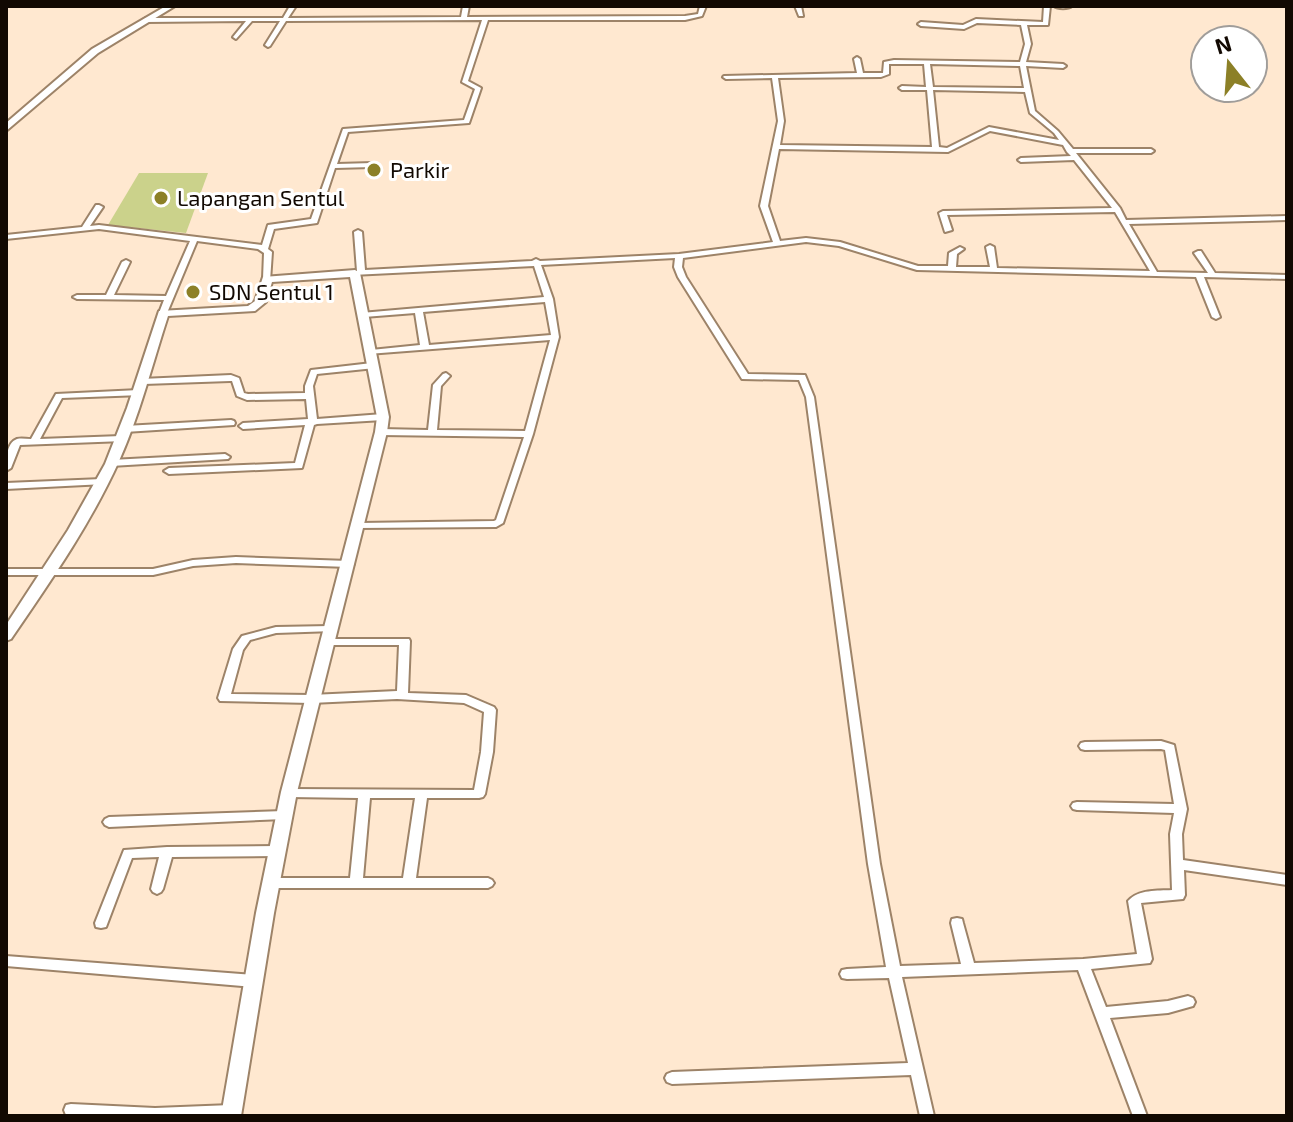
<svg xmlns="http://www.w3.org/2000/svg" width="1293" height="1122" viewBox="0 0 1293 1122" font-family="'Exo 2',sans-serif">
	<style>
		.green { fill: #cbd28b }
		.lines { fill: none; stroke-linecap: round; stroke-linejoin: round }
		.street-casing { stroke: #9d8368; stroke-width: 4 }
		.secondary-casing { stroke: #9d8368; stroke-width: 4 }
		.street { fill: #fff; fill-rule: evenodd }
		.secondary { fill: #fff; fill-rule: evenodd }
		.poi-dot { fill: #8c8027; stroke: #fff; stroke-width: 3 }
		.labels { text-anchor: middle; stroke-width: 6; stroke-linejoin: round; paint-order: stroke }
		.far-poi-label { font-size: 22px; fill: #120902; stroke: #fff; text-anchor: start }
	</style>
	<rect width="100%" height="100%" fill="#ffe8d0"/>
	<path class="green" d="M139,173H208L186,233L108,225Z"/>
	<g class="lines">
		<defs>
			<path id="street" d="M290,6H296L288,18L461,17L463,6H469L467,17L685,16L698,14L700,6H706L702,16L685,20H488L468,81L481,88L469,123L348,132L337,164L373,163L376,165L373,167L335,168L317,223L274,229L268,249L272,252L270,281H264L263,279L264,253L258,249L197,241L167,313L163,315L159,313L164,300L77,299L73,297L77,295H106L122,262L126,260L130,262L114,295L166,296L190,241L99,229L6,239V235L82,227L96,205H99L103,207L90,226L99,225L262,245L268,225L311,219L343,129L464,120L475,89L462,82L482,20L286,21L270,46L268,47L265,45L280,21H252L236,39L233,37L246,21L146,22L143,20L146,18H283Z
				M795,6H801L803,16H799Z
				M1044,6H1050L1048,25H1027L1031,44L1026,62L1063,64L1066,66L1063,68L1026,66L1035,111L1058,131L1073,149H1151L1154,151L1151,153H1076L1120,208L1126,220L1287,216V220L1129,224L1157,272L1208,273L1194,253L1198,251H1201L1215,273L1287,275V279L1204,277L1220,317L1216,319L1212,317L1196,277L917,270L839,246L806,242L683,258L682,267L686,277L748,374L805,375L814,397L880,864L900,966L961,964L951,923L952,919L957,918L962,919L963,923L974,963L1083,959L1137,954L1128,901C1139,889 1157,891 1172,890L1170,834L1174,813L1077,810L1073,809L1071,806L1073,803L1077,802L1174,804L1165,750L1161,749L1085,750L1081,749L1079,746L1081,743L1085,742L1161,741L1174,745L1187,809L1182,834L1183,860L1287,875V885L1184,870L1185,895L1183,899L1141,903L1152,959L1150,963L1091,969L1106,1007L1168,1001L1188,996L1193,998L1195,1002L1193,1006L1168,1013L1110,1018L1147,1116H1133L1078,970L902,977L934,1116H920L911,1075L672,1084L667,1082L665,1078L667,1074L672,1072L908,1063L889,978L847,979L842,978L840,974L842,970L847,969L886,967L868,864L806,397L799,380L742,379L678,277L674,267L675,258L541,265L553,299L559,337L533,434L503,523L496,527L357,528L355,526L360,523L494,521L496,520L524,437L381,435L377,432L381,429L428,430L433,385L443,374L446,373L450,376L441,386L437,430L525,431L550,340L368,354V350H371L420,345L415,313L364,317L360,315L361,313L544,297L534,266L352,275V271H357L354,232L358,230L362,232L365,270L532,261L536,259L540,261L679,254L773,242L760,206L778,121L772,78L726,79L723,77L724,76L857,73L854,59L857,57L860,59L863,73H883L884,62L894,60L1020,62L1025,44L1021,25L977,23L964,29L921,26L918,24L921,22L963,25L976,19L1043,22ZM889,64H924L926,87L902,86L899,88L902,90H927L932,147L780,145L784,121L778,78L881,77L889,74ZM930,64L1020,66L1024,88L933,87ZM933,90L1025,92L1030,113L1054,133L1059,140L989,127L947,148L939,147ZM990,131L1063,145L1067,152L1071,156L1021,158L1018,160L1021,162L1074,160L1112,208L943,211L939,213L945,232L952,230L947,215L1115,212L1150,271L997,268L994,247L990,245L986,247L990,267H956L957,254L964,249L960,247L949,253L948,266H918L840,242L806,238L780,241L768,206L779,149L948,152ZM545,302L551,335L429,345L423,312Z
				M1054,6H1072C1068,9 1058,9 1054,6Z
				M372,363L375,364V368L317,374L313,386L317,419L383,414L387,417L383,420L317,424L314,425L302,468L169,474L164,471L169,468L295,463L305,425L243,429L239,426L243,423L308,419L306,399L247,400L237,396L232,381H230L144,384L140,381L141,379L231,375L239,378L244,393L248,394L305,393V386L311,370Z
				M139,390L142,391L143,393L142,395L62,398L40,439L121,436L126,439L124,441L20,445L11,468L6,471C6,461 6,443 17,439C21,438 26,439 31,439L56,394Z
				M231,420L234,421L235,423L234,425L125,432L121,429L125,426Z
				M225,454L230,457L228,459L111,466L106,463L111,460Z
				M102,479L105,480L107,482L105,484L6,489V483Z
				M236,557L349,561L354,564L349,567L236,563L193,566L153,575H6V569H153L193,560Z
				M330,626L335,629L334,631L276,633L250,640L243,650L231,694L311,695L397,691L399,645H328L323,642L328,639H409L410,641L408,693L466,695L494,707L496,710L493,752L485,794L483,797L479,798H427L416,878H488L492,880L494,883L492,886L488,888H272L268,886L266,883L268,880L272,878H350L358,798L289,797L285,796L283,793L285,790L289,789L474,790L481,752L484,712L464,703L397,699L311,703L220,701L218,698L233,649L242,636L276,627ZM370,798H415L403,878H363Z
				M284,811L288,812L290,815L288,818L284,819L109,827L105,825L103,822L105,819L109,817Z
				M277,846L281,848L283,851L281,854L277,856L172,857L163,889L161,892L157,894L153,892L151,889L159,857L132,858L106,927L101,928L96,927L95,923L124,850L167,847Z
				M6,956L254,975L259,977L261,981L259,985L254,987L6,966Z
				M71,1104L155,1108L231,1105L236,1106L238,1111L235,1116H70L66,1115L64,1110L66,1105Z"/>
			<path id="secondary" d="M166,6H175L98,53L6,131V123L92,49Z
				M355,270L360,273L389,417L387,432L297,792L274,913L241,1116H221L256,913L281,792L375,432L377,417L350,277L272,282L266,302L255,311L168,316C152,365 140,414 119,461C90,525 50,582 11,639L6,641V625L68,530L105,464L127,408L159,311L248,306L255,301L263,277Z"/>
		</defs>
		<use href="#street" class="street-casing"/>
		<use href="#secondary" class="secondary-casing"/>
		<use href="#street" class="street"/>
		<use href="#secondary" class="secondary"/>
	</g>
	<g class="poi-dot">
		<circle cx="374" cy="170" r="8"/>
		<circle cx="161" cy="198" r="8"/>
		<circle cx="193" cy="292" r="8"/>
	</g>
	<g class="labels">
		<g class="far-poi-label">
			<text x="390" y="178">Parkir</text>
			<text x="177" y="206">Lapangan Sentul</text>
			<text x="209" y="300">SDN Sentul 1</text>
		</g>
	</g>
	<rect width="1293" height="1122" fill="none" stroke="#120902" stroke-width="16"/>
	<g transform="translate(1229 64) rotate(343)"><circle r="38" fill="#ffffff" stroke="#a09d9a" stroke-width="2"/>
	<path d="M0-6L14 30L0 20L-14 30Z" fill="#8c8027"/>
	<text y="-12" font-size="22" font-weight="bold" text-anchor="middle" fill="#120902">N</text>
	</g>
</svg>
